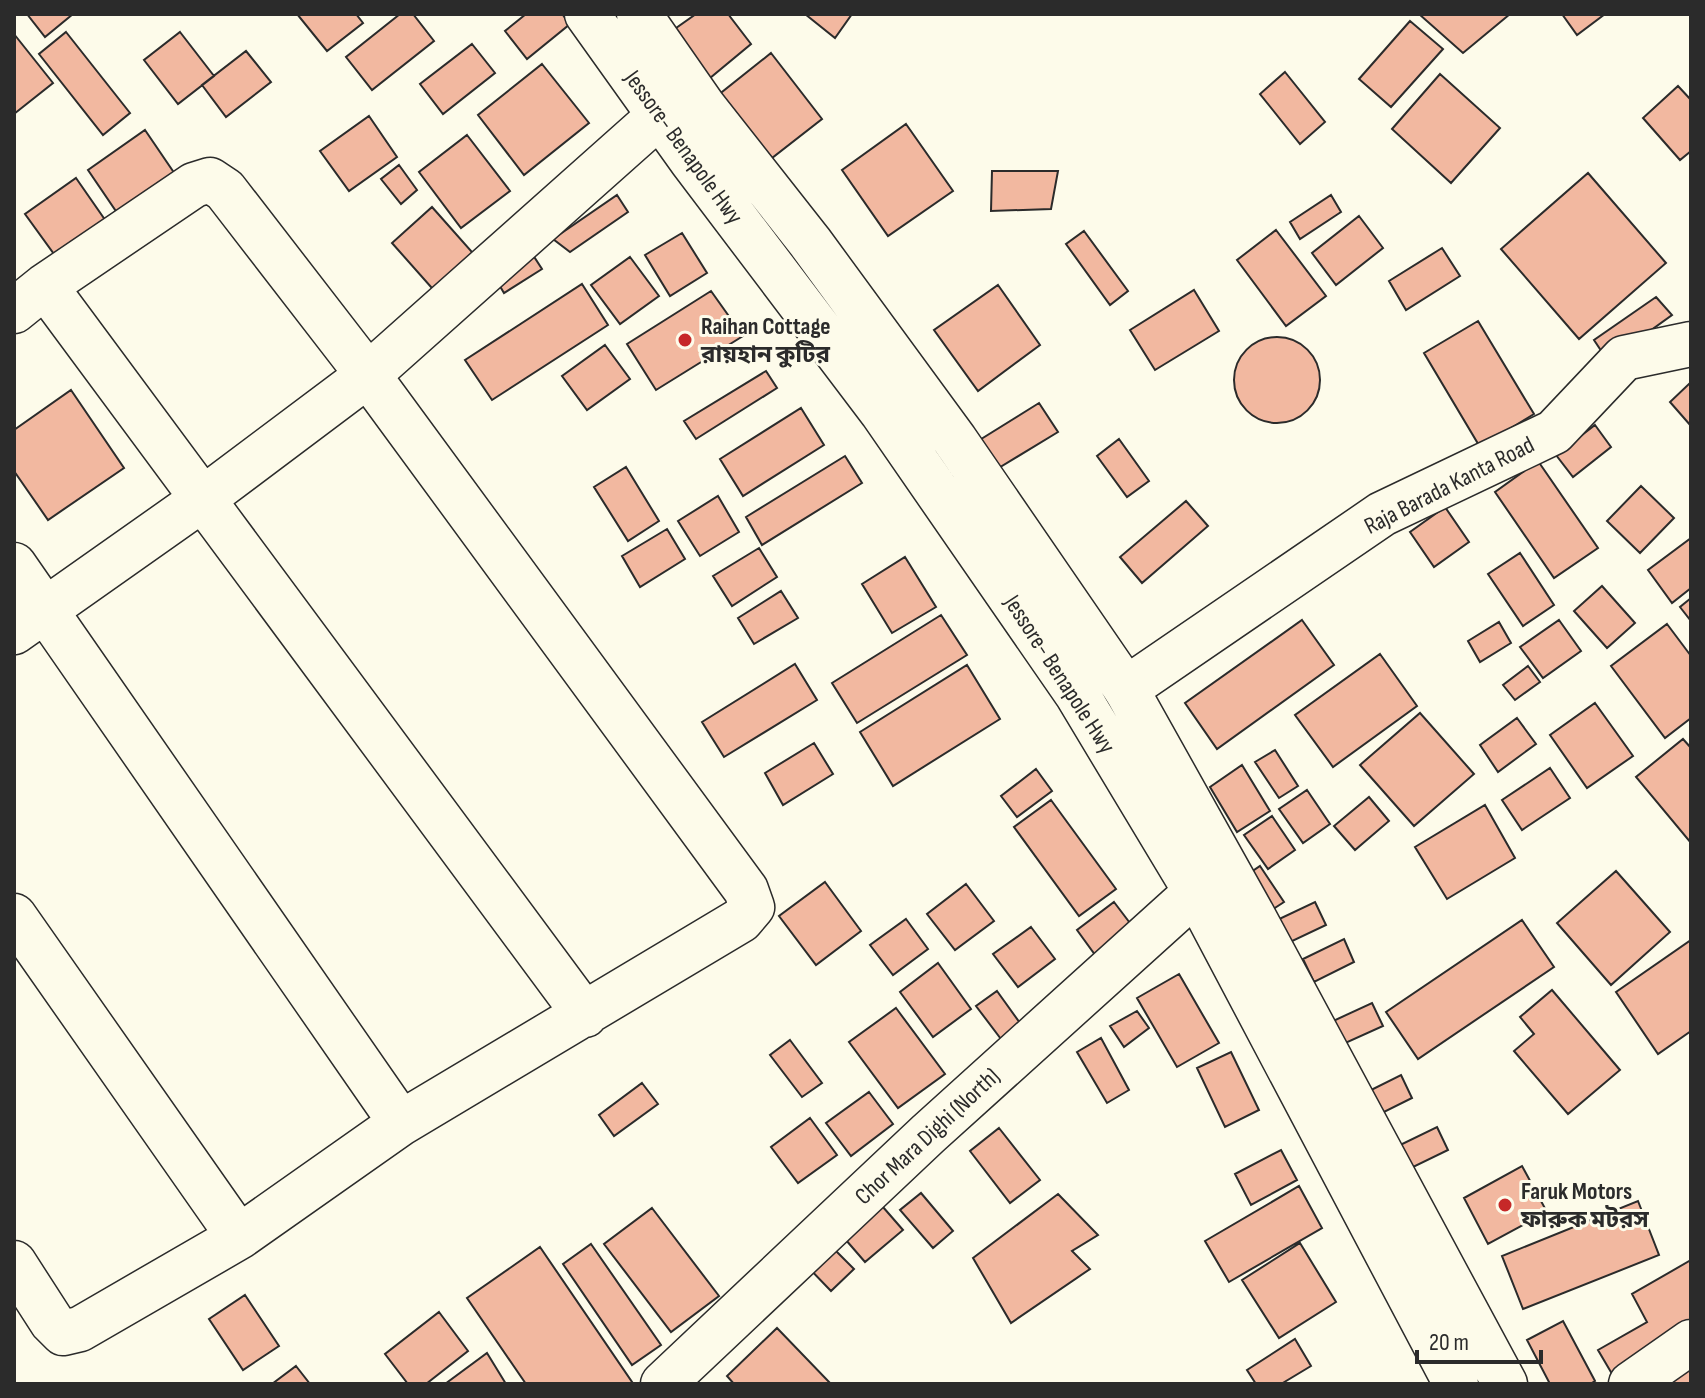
<svg xmlns="http://www.w3.org/2000/svg" width="1705" height="1398" viewBox="0 0 1705 1398" font-family="'Sofia Sans Condensed','Noto Sans Bengali',sans-serif">
	<style>
		.building { fill: #f2b8a0; stroke: #2b2b2b; stroke-width: 2 }
		.lines { fill: none; stroke-linecap: round; stroke-linejoin: round }
		.minor-casing { stroke: #2b2b2b; stroke-width: 47 }
		.highway-casing { stroke: #2b2b2b; stroke-width: 47 }
		.minor { stroke: #fdfbea; stroke-width: 44 }
		.highway { stroke: #fdfbea; stroke-width: 44 }
		.poi-dot { fill: #c62828; stroke: #fdfbea; stroke-width: 3 }
		.labels { text-anchor: middle; stroke-width: 6; stroke-linejoin: round; paint-order: stroke }
		.street-label { font-size: 24px; fill: #2b2b2b; stroke: #fdfbea }
		.poi-label { font-size: 24px; font-weight: bold; fill: #2b2b2b; stroke: #fdfbea; text-anchor: start }
	</style>
	<rect width="100%" height="100%" fill="#fdfbea"/>
	<path class="building" d="M27,14H73L45,37Z
		M297,14H356L363,23L327,51Z
		M400,14H413L434,41L372,90L346,57Z
		M526,14H562L570,24L527,59L505,31Z
		M696,14H728L751,44L704,83L669,33Z
		M805,14H852L835,38Z
		M1419,14H1510L1463,53Z
		M1562,14H1605L1577,35Z
		M1410,21L1443,49L1391,107L1359,79Z
		M66,32L130,113L103,135L39,54Z
		M180,32L214,76L178,104L144,60Z
		M14,34L53,83L14,114Z
		M472,44L495,73L443,114L420,84Z
		M246,51L271,82L226,117L202,85Z
		M771,53L822,119L763,165L712,100Z
		M542,64L589,123L524,175L478,115Z
		M1285,72L1325,122L1300,144L1260,94Z
		M1440,74L1500,128L1451,183L1392,129Z
		M1678,86L1691,100V151L1680,160L1643,118Z
		M369,116L397,157L349,191L320,151Z
		M906,124L953,191L888,236L842,170Z
		M145,130L179,180L122,220L88,170Z
		M467,135L510,191L461,228L419,172Z
		M399,165L417,190L401,204L381,179Z
		M992,171H1058L1051,209L991,211Z
		M1588,173L1666,263L1579,339L1501,249Z
		M76,178L110,227L59,261L25,214Z
		M617,195L628,212L570,252L553,239Z
		M1331,195L1341,212L1300,239L1290,222Z
		M432,207L479,260L439,296L392,243Z
		M1359,216L1383,248L1336,285L1312,253Z
		M1276,230L1326,296L1286,326L1237,260Z
		M1084,231L1128,291L1110,305L1066,244Z
		M682,233L707,273L670,296L645,255Z
		M1442,248L1460,276L1406,310L1389,281Z
		M531,252L542,269L504,293L494,276Z
		M630,257L659,296L620,324L591,285Z
		M582,284L608,325L492,400L465,360Z
		M998,285L1040,345L978,391L934,330Z
		M1194,290L1219,331L1155,370L1130,330Z
		M711,291L743,336L656,390L627,344Z
		M1656,297L1672,315L1608,361L1594,340Z
		M1478,321L1534,414L1480,447L1424,353Z
		M1234 380a43 43 0 1 1 86 0a43 43 0 1 1-86 0Z
		M605,345L630,379L587,410L562,376Z
		M766,371L777,388L696,439L684,421Z
		M1691,382V426L1670,402Z
		M71,390L124,468L48,520L14,471V430Z
		M1039,403L1058,432L997,469L978,441Z
		M801,408L824,445L743,496L720,459Z
		M1595,425L1611,447L1573,477L1556,455Z
		M1119,439L1149,481L1127,497L1097,456Z
		M845,456L862,483L762,545L746,517Z
		M1538,461L1598,548L1554,578L1495,492Z
		M626,467L659,521L628,541L594,487Z
		M1641,486L1674,518L1640,553L1607,521Z
		M718,496L739,532L700,556L678,521Z
		M1186,501L1208,526L1142,583L1120,557Z
		M1445,507L1469,542L1434,567L1410,532Z
		M667,529L685,559L640,587L622,556Z
		M1691,538V588L1672,603L1648,570Z
		M759,548L777,577L732,606L713,576Z
		M1520,553L1554,605L1523,626L1488,574Z
		M905,557L936,607L892,633L862,584Z
		M1602,586L1635,623L1607,648L1574,611Z
		M781,591L798,618L754,644L738,618Z
		M1691,598V621L1680,607Z
		M941,615L967,655L857,723L832,683Z
		M1302,620L1334,665L1217,749L1185,703Z
		M1559,620L1581,651L1543,678L1520,647Z
		M1499,622L1511,643L1480,662L1468,641Z
		M1667,624L1691,656V718L1665,738L1611,666Z
		M1380,654L1417,706L1333,767L1295,715Z
		M795,664L817,700L724,757L702,722Z
		M967,665L1000,719L893,786L860,732Z
		M1528,666L1540,682L1515,700L1503,685Z
		M1595,703L1633,756L1587,788L1550,735Z
		M1420,713L1474,774L1414,826L1360,765Z
		M1517,718L1536,744L1498,772L1480,745Z
		M1683,739L1691,748V843L1636,777Z
		M814,743L833,774L783,805L765,773Z
		M1275,750L1298,786L1279,798L1255,762Z
		M1242,765L1270,811L1237,832L1210,787Z
		M1550,768L1570,798L1522,830L1502,800Z
		M1036,769L1052,791L1017,817L1001,796Z
		M1307,790L1330,824L1303,843L1279,809Z
		M1369,797L1389,821L1355,850L1334,826Z
		M1051,800L1116,889L1079,916L1014,827Z
		M1485,805L1515,858L1447,899L1415,847Z
		M1272,816L1295,850L1268,869L1244,835Z
		M1260,866L1284,902L1264,915L1241,879Z
		M1616,871L1670,932L1611,985L1557,923Z
		M825,882L861,931L816,965L779,916Z
		M966,884L994,921L955,950L927,914Z
		M1114,902L1139,935L1101,963L1077,930Z
		M1315,902L1326,925L1286,944L1275,921Z
		M906,919L928,949L893,975L870,945Z
		M1522,920L1554,967L1418,1059L1386,1012Z
		M1031,927L1055,959L1018,987L993,954Z
		M1344,939L1354,962L1314,982L1303,959Z
		M1691,940V1031L1658,1054L1616,992Z
		M938,963L971,1009L933,1037L900,992Z
		M1179,974L1219,1043L1177,1067L1137,998Z
		M1552,990L1620,1070L1568,1114L1514,1051L1534,1034L1520,1017Z
		M997,991L1030,1037L1010,1051L976,1006Z
		M1372,1003L1383,1026L1341,1045L1331,1022Z
		M896,1008L945,1074L898,1108L849,1042Z
		M1137,1011L1149,1028L1124,1047L1110,1026Z
		M1101,1038L1129,1090L1107,1103L1077,1052Z
		M790,1040L822,1083L802,1097L770,1055Z
		M1231,1052L1259,1110L1225,1127L1197,1068Z
		M1401,1075L1412,1098L1372,1118L1361,1095Z
		M642,1083L658,1104L614,1136L599,1115Z
		M869,1092L893,1124L851,1156L826,1123Z
		M810,1118L837,1155L798,1183L771,1147Z
		M1437,1127L1448,1150L1407,1170L1396,1147Z
		M999,1128L1040,1180L1010,1203L970,1151Z
		M1281,1150L1297,1180L1251,1205L1235,1174Z
		M1522,1166L1547,1212L1488,1244L1464,1198Z
		M1299,1186L1322,1228L1229,1282L1205,1241Z
		M921,1193L953,1231L933,1248L900,1210Z
		M1058,1194L1098,1235L1072,1251L1090,1269L1011,1323L973,1258Z
		M876,1199L903,1230L865,1262L839,1232Z
		M1638,1201L1659,1255L1523,1309L1502,1256Z
		M652,1208L719,1296L671,1332L604,1244Z
		M826,1241L854,1269L831,1291L804,1263Z
		M1300,1243L1336,1302L1279,1338L1242,1280Z
		M591,1244L661,1345L632,1365L563,1264Z
		M540,1247L632,1382L630,1384H526L467,1298Z
		M1691,1260V1335L1615,1379L1598,1350L1647,1322L1632,1294Z
		M245,1295L279,1346L243,1370L209,1319Z
		M439,1312L468,1351L426,1384H408L385,1354Z
		M1563,1321L1595,1381L1590,1384H1550L1527,1340Z
		M777,1328L831,1384H734L727,1376Z
		M1295,1339L1311,1366L1281,1384H1256L1247,1370Z
		M487,1353L506,1384H445Z
		M1691,1365V1384H1659Z
		M296,1366L310,1384H272Z"/>
	<g class="lines">
		<defs>
			<path id="minor" d="M45,286L585,1015
				M14,311L45,286L194,185L210,180L225,190L368,375L204,498L14,632
				M14,565L401,1123
				M1126,689L1382,514L1554,432L1624,358L1691,344
				M14,916L239,1237
				M14,1263L52,1322L63,1333L80,1329L239,1237L401,1123L741,920L752,907L746,890L368,375L659,116
				M663,1384L928,1134L1196,892
				M1631,1384L1691,1342"/>
			<path id="highway" d="M587,14L692,161L882,412L1077,694L1196,892L1456,1384
				M639,14L703,106L810,242L955,440L1126,689L1253,916L1505,1384"/>
		</defs>
		<use href="#minor" class="minor-casing"/>
		<use href="#highway" class="highway-casing"/>
		<use href="#minor" class="minor"/>
		<use href="#highway" class="highway"/>
	</g>
	<g class="poi-dot">
		<circle cx="685" cy="340" r="8"/>
		<circle cx="1505" cy="1205" r="8"/>
	</g>
	<g class="labels">
		<g class="street-label">
			<text transform="translate(684 147) rotate(54)" y="8">Jessore- Benapole Hwy</text>
			<text transform="translate(1449 485) rotate(-27)" y="8">Raja Barada Kanta Road</text>
			<text transform="translate(1060 674) rotate(57)" y="8">Jessore- Benapole Hwy</text>
			<text transform="translate(927 1136) rotate(-43)" y="8">Chor Mara Dighi (North)</text>
		</g>
		<g class="poi-label">
			<text x="701" y="334">Raihan Cottage<tspan x="701" dy="28">রায়হান কুটির</tspan></text>
			<text x="1521" y="1199">Faruk Motors<tspan x="1521" dy="28">ফারুক মটরস</tspan></text>
		</g>
	</g>
	<rect width="1705" height="1398" fill="none" stroke="#2b2b2b" stroke-width="32"/>
	<path d="M1417 1350v12h124v-12" fill="none" stroke="#2b2b2b" stroke-width="4"/>
	<text x="1429" y="1350" font-size="24" fill="#2b2b2b" stroke="#fdfbea" stroke-width="6" paint-order="stroke">20 m</text>
</svg>
